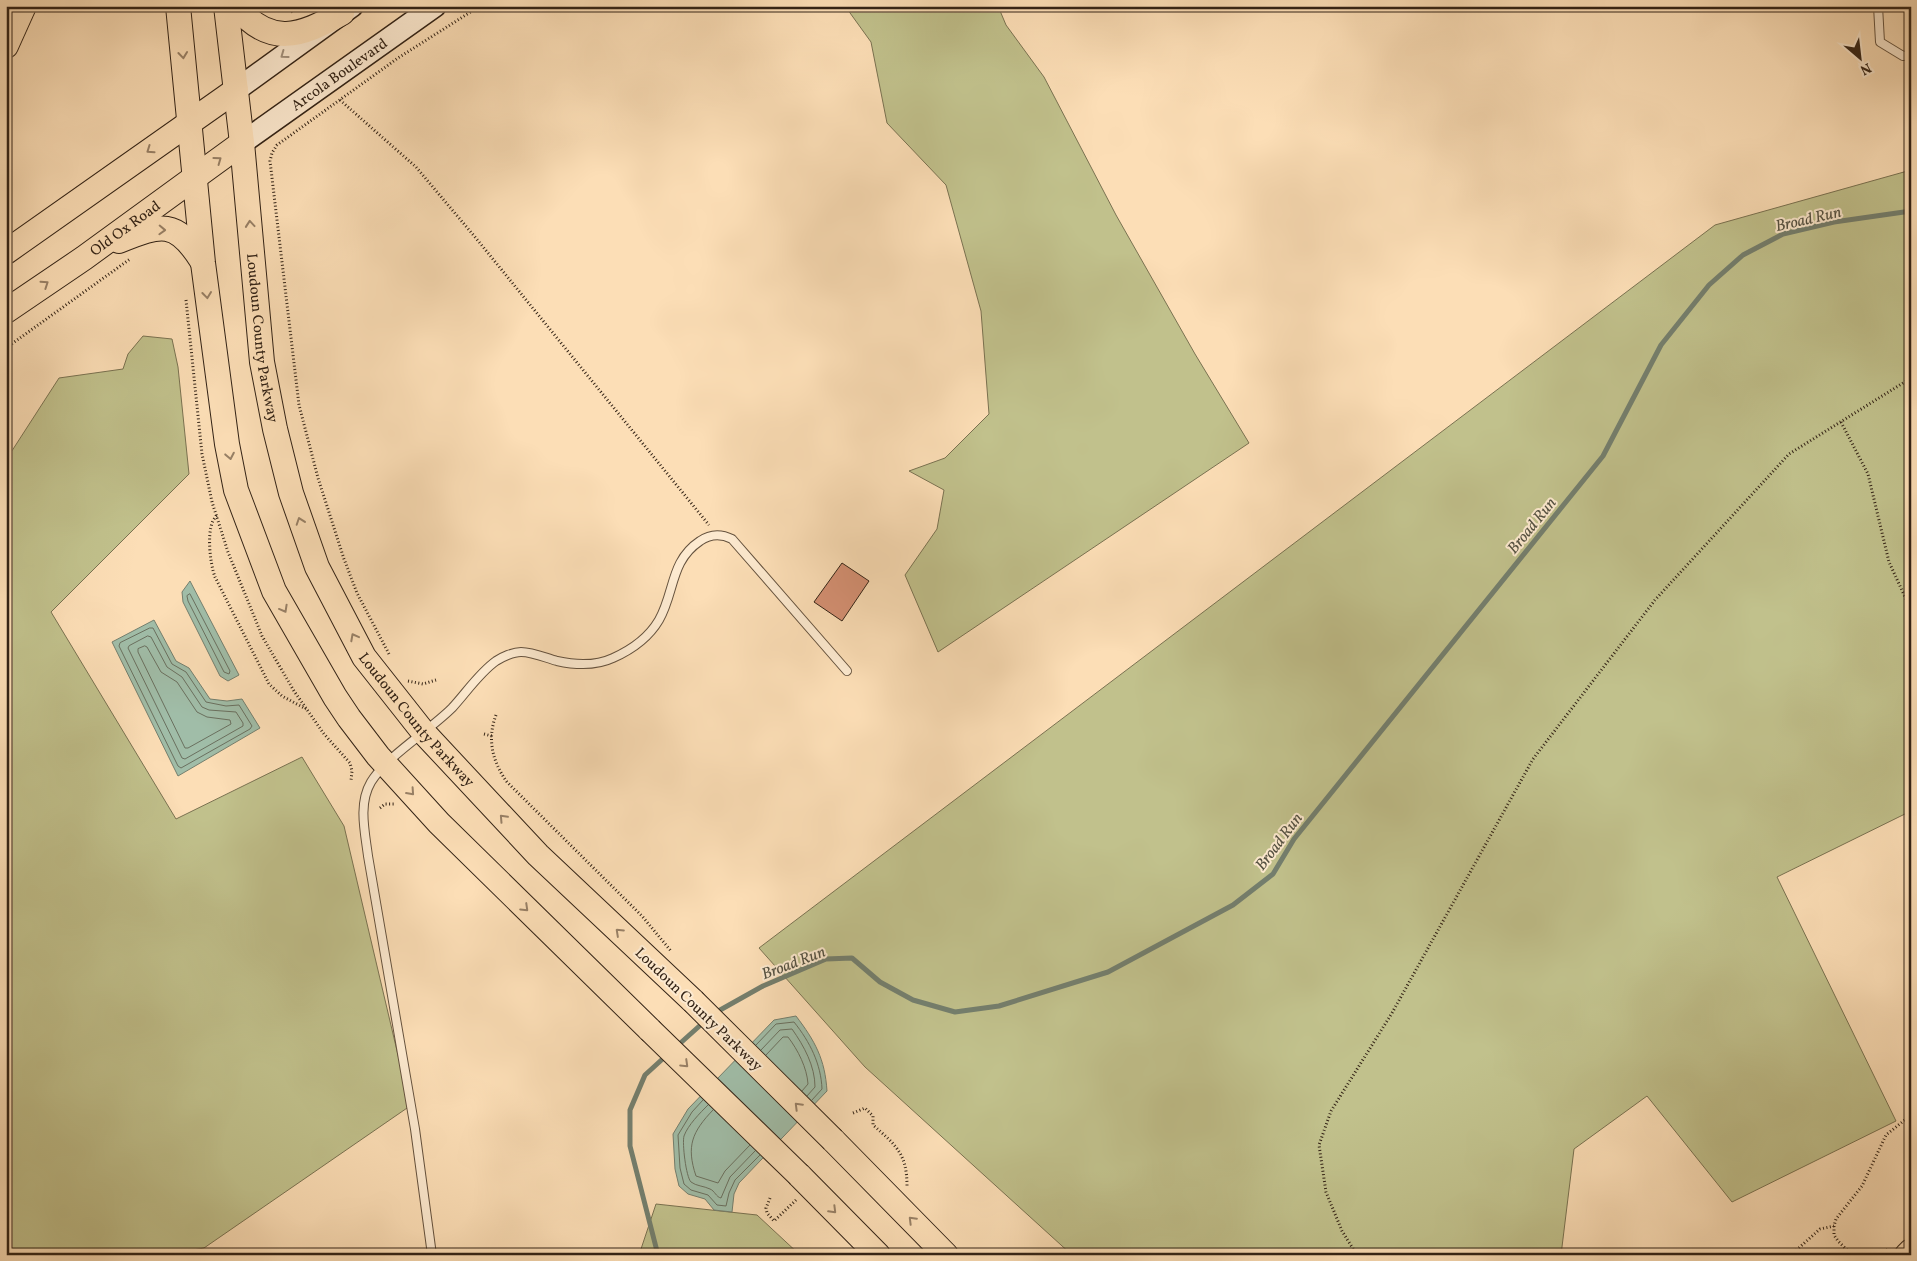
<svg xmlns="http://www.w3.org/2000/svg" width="1917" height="1261" viewBox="0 0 1917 1261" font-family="Vollkorn,serif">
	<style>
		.green { fill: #c1c18c; stroke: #7a7251 }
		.water { fill: #a0bda8; stroke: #747f6e }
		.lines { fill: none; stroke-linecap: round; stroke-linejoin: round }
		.shore { stroke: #6a705f; stroke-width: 1 }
		.stream { stroke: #747f6e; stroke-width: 5 }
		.building { fill: #d59073; stroke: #332316 }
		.service-casing { stroke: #65523e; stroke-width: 10 }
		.secondary-casing { stroke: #332316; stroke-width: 24 }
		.primary-casing { stroke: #332316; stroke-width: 26 }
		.path { stroke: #332316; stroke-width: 3; stroke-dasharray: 1 2.5; stroke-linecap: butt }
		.service { stroke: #fdead0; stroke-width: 8 }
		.secondary { stroke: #fdead0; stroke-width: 21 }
		.primary { stroke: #fcdeb6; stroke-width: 24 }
		.primary-bridge-casing { stroke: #332316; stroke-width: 26; stroke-linecap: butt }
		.primary-bridge { stroke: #fcdeb6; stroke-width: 24 }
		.oneway { stroke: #988066 }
		.oneway2 { stroke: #a2907c }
		.labels { text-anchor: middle; stroke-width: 4; stroke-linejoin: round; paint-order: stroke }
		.street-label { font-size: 15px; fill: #332316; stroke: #fdead0 }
		.water-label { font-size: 16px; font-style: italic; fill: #545142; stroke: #fdead0 }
	</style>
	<rect width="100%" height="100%" fill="#fcdeb6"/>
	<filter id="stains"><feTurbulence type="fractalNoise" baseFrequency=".004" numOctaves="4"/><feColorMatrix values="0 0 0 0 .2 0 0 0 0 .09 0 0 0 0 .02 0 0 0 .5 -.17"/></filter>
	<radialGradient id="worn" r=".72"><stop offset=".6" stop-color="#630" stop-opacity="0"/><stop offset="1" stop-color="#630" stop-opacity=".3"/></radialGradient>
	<path class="green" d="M845,6H998L1006,25L1044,77L1116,215L1195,354L1249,443L938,652L905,575L937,529L944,490L909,471L945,458L989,414L981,311L946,185L887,123L871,42Z
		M1911,170V811L1777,877L1896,1121L1732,1202L1647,1096L1574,1149L1561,1255H1072L865,1067L759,948L1715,225Z
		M143,336L172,339L178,367L189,474L51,612L176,819L302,757L344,826L410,1106L204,1248L164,1255H6V460L59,378L123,369L128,354Z
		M656,1204L757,1215L800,1255H639Z"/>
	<path class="water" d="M190,581L239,675L228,681L220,676L183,602L182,592Z
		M154,620L176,661L189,668L210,699L227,701L242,699L260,728L178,776L112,642Z
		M796,1016C815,1041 825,1059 827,1091L739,1183L734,1194L732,1212L714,1210L705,1199L688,1194L679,1186L675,1169L673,1134L688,1109L774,1020Z"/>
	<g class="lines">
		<path class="shore" d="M190,594L230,671L229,674L224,672L188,601L187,596Z
			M150,628H153L172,664L186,672L206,702L226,706L239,705L252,726L250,729L181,768L178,766L119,646L120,643Z
			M148,636L151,637L167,667L182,677L202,707L209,710L236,712L243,723V726L185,759L182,758L128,648L129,646Z
			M145,646L147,647L161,672L177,682L197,712L207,717L230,720L231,724L188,748H185L138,652V649Z
			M756,1045L776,1024L794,1022C810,1042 821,1064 822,1089L812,1100
			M761,1050L780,1030L792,1029C804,1046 815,1066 815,1087L807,1096
			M766,1055L783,1037H788C798,1050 807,1068 808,1084L802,1091
			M703,1100L692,1112L678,1135L680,1168L684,1184L691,1190L708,1195L717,1205L726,1206L729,1193L735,1180L760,1155
			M708,1105C700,1113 688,1125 684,1136C682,1143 686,1177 691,1182C696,1186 704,1186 710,1189C715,1191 716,1197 721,1198L730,1177L755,1151
			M713,1110C692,1132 686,1146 696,1176L718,1183L725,1171L750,1145"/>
		<path class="stream" d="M713,1014L763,986L826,959L852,958L880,982L913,1000L955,1012L999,1006L1108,972L1233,905L1273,874L1294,839L1603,456L1661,345L1709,285L1743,255L1783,234L1834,222L1911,211
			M676,1047L705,1021
			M658,1255L630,1146V1110L645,1075L668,1054"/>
	</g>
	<path class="building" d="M842,563L869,581L842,621L814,602Z"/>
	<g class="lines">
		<defs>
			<path id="service" d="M1878,6L1880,42L1903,56L1911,55
				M432,1255L415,1129L368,856C365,832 358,804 371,782C387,756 429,731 452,708C466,693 479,673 496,661C502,657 513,652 521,652C533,652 546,658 557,661C575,665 596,666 613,658C631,650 649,637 659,620C675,592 670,561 700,541C710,534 720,533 732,539L847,671"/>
			<g id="secondary">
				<path d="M236,90L352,6"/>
				<path id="s1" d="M242,143L435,6"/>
			</g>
			<g id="primary">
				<path d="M178,6L203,263L227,444L236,490L274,591L335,697L349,718L378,756L439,823L650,1030"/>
				<path id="s2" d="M226,6L242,143L262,362L275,429L291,493L317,567L364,657L424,733L538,855L693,1001"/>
				<path d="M236,6C270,48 301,36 342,13"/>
				<path d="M6,46L24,6"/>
				<path d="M119,241C161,224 176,219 202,261"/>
				<path d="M6,252L236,90"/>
				<path id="s3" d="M6,311L84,258L242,143"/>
				<path d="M833,1140L946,1255"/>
				<path d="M799,1175L878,1255"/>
				<path d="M1907,1255L1911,1251"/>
			</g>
		</defs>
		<use href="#service" class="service-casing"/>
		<use href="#secondary" class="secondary-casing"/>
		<use href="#primary" class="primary-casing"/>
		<path class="path" d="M291,12L302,6
			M340,100L416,167L475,237L709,525
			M186,300L202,454L212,502L228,552L262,636L294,691L324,734L350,763L352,771L351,781
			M6,348L130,259
			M1841,422L1868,474L1889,562L1911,610
			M217,516C205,524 210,564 215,577L269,684L282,696L306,709
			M389,654L357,593L344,559L318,478L299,405L270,161L272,153L277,145L398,58L480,6
			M408,681L423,684L436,680
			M496,715C487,739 492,761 507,782L642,916L671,951
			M484,734L492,736
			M380,808L385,804H395
			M853,1113L865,1108L873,1116V1125C896,1145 907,1154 907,1186
			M770,1198L766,1208L767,1213L774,1221L796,1200
			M1357,1255L1342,1231L1326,1192L1319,1145L1331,1111L1392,1013L1533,759L1655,600L1789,454L1911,378
			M1791,1255L1820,1229L1834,1226
			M1852,1255L1838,1241L1834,1235V1226L1836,1219L1862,1186L1886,1135L1911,1115
			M1882,1255L1888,1249"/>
		<use href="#service" class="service"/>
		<use href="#secondary" class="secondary"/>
		<use href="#primary" class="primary"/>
		<defs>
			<path id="primary-bridge" d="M693,1001L833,1140
				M650,1030L799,1175"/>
		</defs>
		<use href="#primary-bridge" class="primary-bridge-casing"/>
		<use href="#primary-bridge" class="primary-bridge"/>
	</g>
	<defs><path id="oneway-chevron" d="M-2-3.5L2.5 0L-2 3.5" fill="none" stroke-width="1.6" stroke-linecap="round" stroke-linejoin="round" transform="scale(1.25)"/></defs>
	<g class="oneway">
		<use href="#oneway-chevron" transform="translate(183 55) rotate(84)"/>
		<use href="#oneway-chevron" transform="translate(150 150) rotate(145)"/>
		<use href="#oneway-chevron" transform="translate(218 160) rotate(-36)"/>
		<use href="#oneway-chevron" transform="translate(250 224) rotate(-95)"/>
		<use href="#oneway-chevron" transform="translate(162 230) rotate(2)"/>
		<use href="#oneway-chevron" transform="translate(45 284) rotate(-34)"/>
		<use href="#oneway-chevron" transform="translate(207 295) rotate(83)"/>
		<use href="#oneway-chevron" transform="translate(230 456) rotate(79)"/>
		<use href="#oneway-chevron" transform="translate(300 521) rotate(-109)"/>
		<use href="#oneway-chevron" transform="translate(284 609) rotate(61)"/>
		<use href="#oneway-chevron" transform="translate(354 637) rotate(-118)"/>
		<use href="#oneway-chevron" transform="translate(411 792) rotate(48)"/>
		<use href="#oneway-chevron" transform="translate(503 818) rotate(-133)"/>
		<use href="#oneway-chevron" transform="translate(525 908) rotate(44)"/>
		<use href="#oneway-chevron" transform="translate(619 932) rotate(-137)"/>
		<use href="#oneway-chevron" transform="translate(685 1064) rotate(44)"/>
		<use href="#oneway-chevron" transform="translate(798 1106) rotate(-135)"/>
		<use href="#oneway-chevron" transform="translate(833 1210) rotate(45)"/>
		<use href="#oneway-chevron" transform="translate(912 1220) rotate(-135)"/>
	</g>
	<use class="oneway2" href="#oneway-chevron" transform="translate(284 55) rotate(144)"/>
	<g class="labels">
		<g class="street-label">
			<text dy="5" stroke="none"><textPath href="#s1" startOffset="119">Arcola Boulevard</textPath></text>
			<text dy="5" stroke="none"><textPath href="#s3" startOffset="145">Old Ox Road</textPath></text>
			<text dy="5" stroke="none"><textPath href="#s2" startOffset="334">Loudoun County Parkway</textPath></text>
			<text dy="5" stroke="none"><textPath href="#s2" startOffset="754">Loudoun County Parkway</textPath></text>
			<text transform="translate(699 1009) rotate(44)" y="5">Loudoun County Parkway</text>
		</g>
		<g class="water-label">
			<text transform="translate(1808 218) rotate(-13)" y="6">Broad Run</text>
			<text transform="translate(1531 525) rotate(-51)" y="6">Broad Run</text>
			<text transform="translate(1278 841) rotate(-53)" y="6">Broad Run</text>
			<text transform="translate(793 962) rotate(-21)" y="6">Broad Run</text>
		</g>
	</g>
	<rect width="1917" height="1261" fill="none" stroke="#fcdeb6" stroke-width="25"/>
	<rect x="8" y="8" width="1902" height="1246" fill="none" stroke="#332316" stroke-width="2.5"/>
	<rect x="12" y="12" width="1892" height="1236" fill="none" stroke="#332316"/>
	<g transform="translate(1860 58) rotate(152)" stroke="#fdead0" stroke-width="4" paint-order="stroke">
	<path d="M0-4L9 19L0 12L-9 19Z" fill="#332316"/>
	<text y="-8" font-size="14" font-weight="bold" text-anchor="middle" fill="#332316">N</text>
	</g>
	<rect width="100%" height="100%" filter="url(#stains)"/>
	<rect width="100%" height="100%" fill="url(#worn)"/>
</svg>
